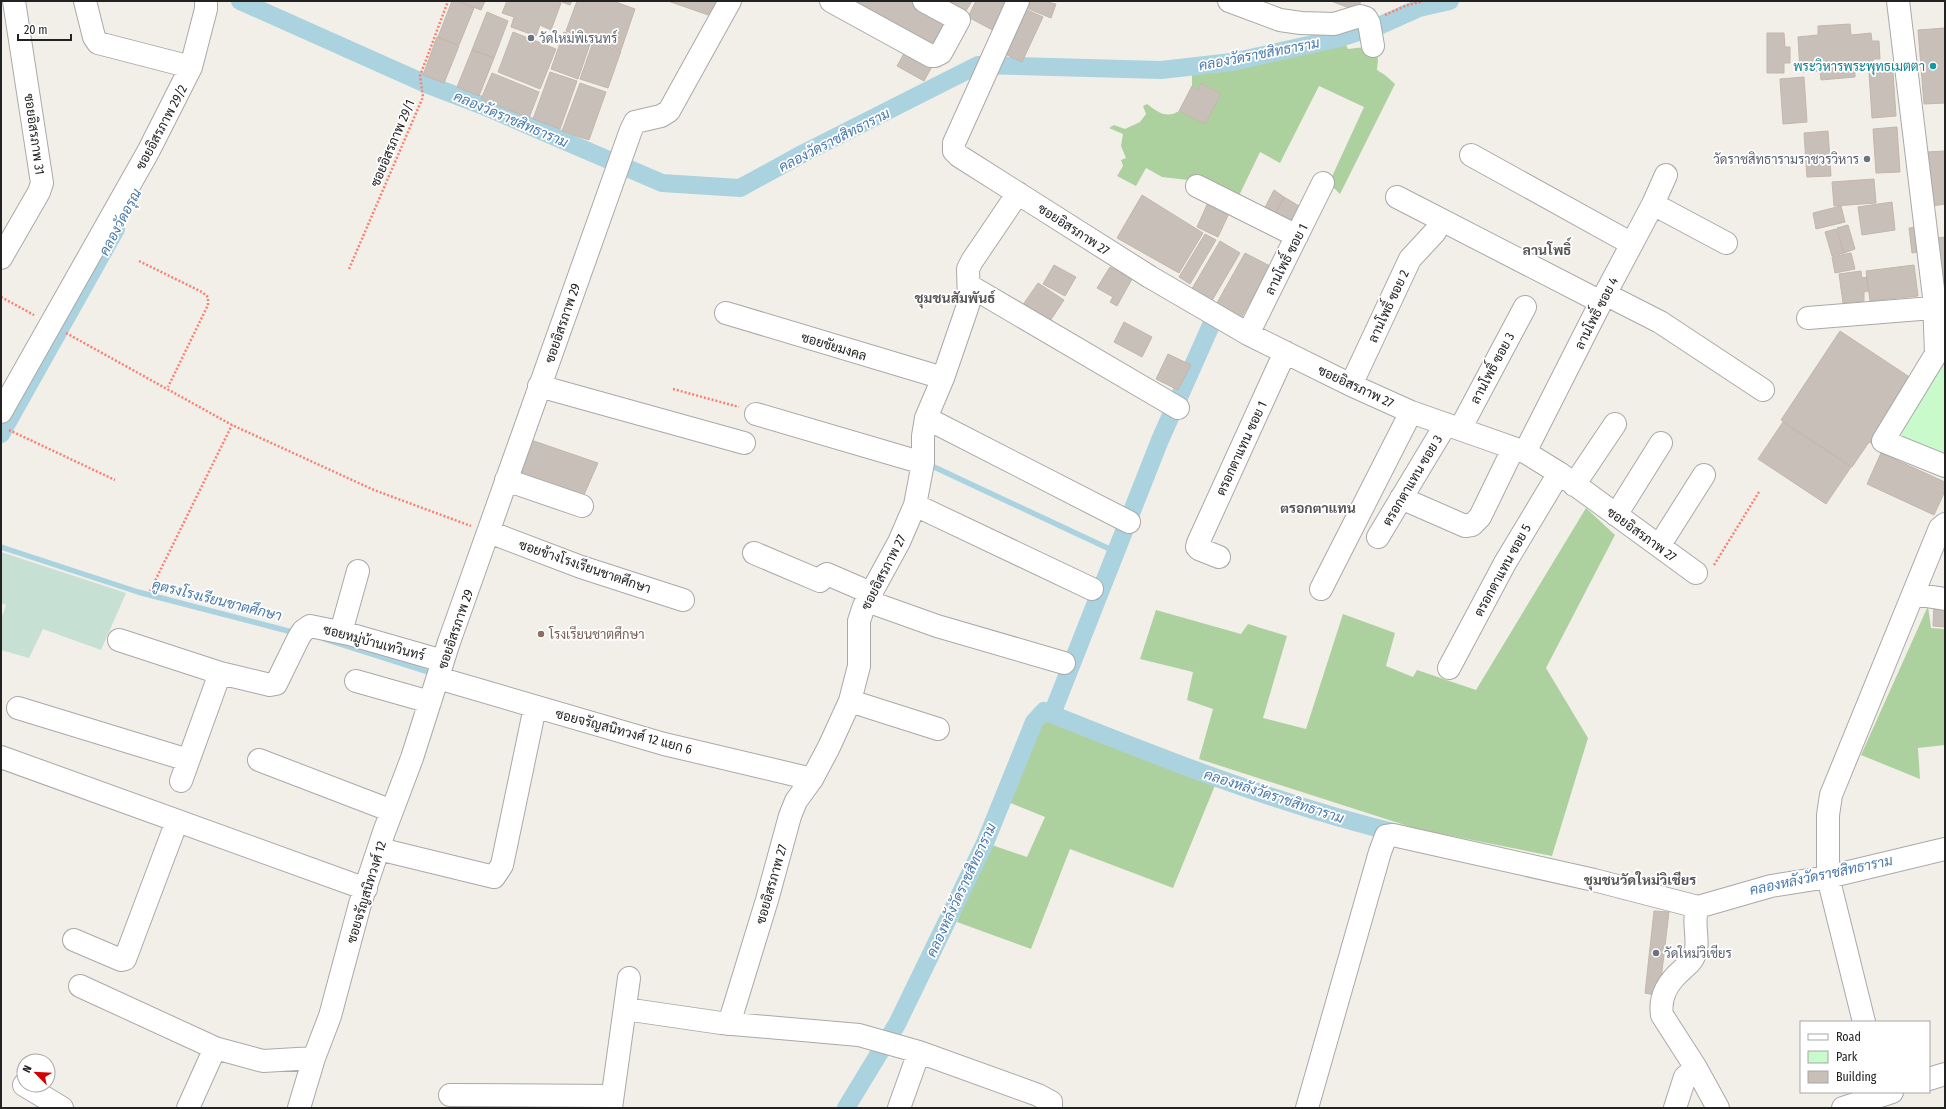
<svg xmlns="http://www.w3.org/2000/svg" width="1946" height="1109" viewBox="0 0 1946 1109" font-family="'Fira Sans Condensed',Sarabun,sans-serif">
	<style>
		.forest { fill: #add19e }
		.wetland { fill: #c6e0d4 }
		.park { fill: #c8facc }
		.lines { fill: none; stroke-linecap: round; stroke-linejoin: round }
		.stream { stroke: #aad3df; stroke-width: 5.5 }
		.canal { stroke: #aad3df; stroke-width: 18 }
		.building { fill: #c7bfb8; stroke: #c4b6ab }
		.minor-casing { stroke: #a9a9a9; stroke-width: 24 }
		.path { stroke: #fa8072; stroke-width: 2.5; stroke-dasharray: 2 2; stroke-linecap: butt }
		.minor { stroke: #fff; stroke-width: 22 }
		.worship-dot { fill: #6b7280; stroke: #fff; stroke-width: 1.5 }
		.culture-dot { fill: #0f9aa8; stroke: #fff; stroke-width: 1.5 }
		.education-dot { fill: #8d6e63; stroke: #fff; stroke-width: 1.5 }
		.labels { text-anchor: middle; stroke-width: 3.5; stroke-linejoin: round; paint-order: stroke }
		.worship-label { font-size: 13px; fill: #5b616d; stroke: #fff; text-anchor: start }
		.culture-label { font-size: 13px; fill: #0d838f; stroke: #fff; text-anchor: end }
		.street-label { font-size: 13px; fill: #222; stroke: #fff }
		.education-label { font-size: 13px; fill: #785e54; stroke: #fff; text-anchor: start }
		.water-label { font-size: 14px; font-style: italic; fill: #4a7aab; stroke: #fff }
		.neighbourhood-label { font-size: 14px; font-weight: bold; fill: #555; stroke: #fff }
	</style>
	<rect width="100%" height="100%" fill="#f2efe9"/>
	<path class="forest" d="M1345,43L1348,49L1373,46L1378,59L1377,70L1385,75L1395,84L1340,194L1329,183L1364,107L1319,86L1280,163L1260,152L1236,202L1188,180L1162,177L1146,168L1136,186L1117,176L1123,166L1121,160L1126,158L1121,146L1123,134L1109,128L1114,125L1125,129L1140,122L1146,114L1143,106L1147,104C1158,112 1166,119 1179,111L1205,124L1221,94L1201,83L1198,90L1192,86V74Z
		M1586,508L1615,535L1546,668L1588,738L1552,856L1417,829L1199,759L1213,709L1187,700L1193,672L1140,659L1156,610L1241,634L1248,624L1287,636L1263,718L1306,729L1343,614L1395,633L1386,666L1413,677L1417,670L1476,690Z
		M1928,606L1931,628L1945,629V745L1918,748L1920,779L1861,755Z
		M1044,718L1216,783L1173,888L1070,849L1031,949L957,922L989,844L1027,857L1045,817L1008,802Z"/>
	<path class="wetland" d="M1,552L126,593L101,650L43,629L29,658L1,650V620L6,605L1,603Z"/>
	<path class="park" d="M1945,340V459L1892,438Z"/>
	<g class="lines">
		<path class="stream" d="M932,466L1116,552
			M1,547L138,592L296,633
			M324,639L428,672"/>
		<path class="canal" d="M240,1L426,84L481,105L662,183L740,188L802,154L978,65L1161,70L1232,62L1340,38L1381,25L1419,8L1450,1
			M1,434L116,229
			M1052,714L1160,440L1212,323
			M846,1108L897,1024L985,843L1034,722L1044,711C1161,758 1279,805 1401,834"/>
	</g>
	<path class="building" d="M452,1H457L474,8L459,45L438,37Z
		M458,1H485L481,10Z
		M507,1H557L561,3L551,30L540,25L536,36L511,27L514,17L502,13Z
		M559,1H572L570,5Z
		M577,1H613L635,9L621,50L566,31Z
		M668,1H723L717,18Z
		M841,1H911L950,23L933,52Z
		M940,1H972L964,14Z
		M976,1H1004L1013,5L998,33L968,17Z
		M1025,1H1043L1056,4L1051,18L1024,7Z
		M1331,1H1361L1357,11Z
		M1023,8L1043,17L1022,62L1003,53Z
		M487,12L508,21L494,58L472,50Z
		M1850,24L1851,35L1871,33L1872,41H1879L1880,59H1873L1874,68L1855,69V77L1821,80L1820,71L1800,72L1798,37L1818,35V26Z
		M1945,28V103L1924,104L1918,30Z
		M513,32L556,49L540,89L498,72Z
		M564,32L591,41L578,79L551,69Z
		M1767,33H1784L1785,47H1790V63H1784V73H1767Z
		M437,37L459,46L444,83L423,75Z
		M593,42L621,51L608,88L580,79Z
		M907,48L934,63L924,81L897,66Z
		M472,50L494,58L479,96L457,87Z
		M550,72L577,81L560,129L533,119Z
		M1893,72L1896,116L1872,118L1869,73Z
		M492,73L539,92L529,118L481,99Z
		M1804,77L1807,122L1783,124L1780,79Z
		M580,83L606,92L589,140L562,131Z
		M1201,83L1221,94L1205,124L1179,111L1192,86L1198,90Z
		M1897,127L1900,172L1876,173L1873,129Z
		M1828,131L1831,176L1807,177L1804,133Z
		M1945,151V204L1932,206L1927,152Z
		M1874,179L1876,203L1834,206L1832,182Z
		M1274,190L1284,197L1272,219L1261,215Z
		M1142,195L1203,233L1179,273L1117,238Z
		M1284,197L1299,206L1289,228L1272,219Z
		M1210,198L1231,209L1218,237L1197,227Z
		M1892,202L1895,230L1862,235L1858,207Z
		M1841,206L1845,222L1816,229L1813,213Z
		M1848,225L1855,249L1844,253L1837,228Z
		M1921,226L1924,251L1912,253L1909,228Z
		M1836,229L1844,253L1832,256L1825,232Z
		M1205,234L1216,240L1190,284L1179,277Z
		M1945,237V276L1942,277L1937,238Z
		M1220,241L1240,253L1210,304L1190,292Z
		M1245,253L1270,266L1238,324L1213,310Z
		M1851,253L1855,269L1835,273L1832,257Z
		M1054,265L1076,277L1065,296L1043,284Z
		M1914,265L1918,296L1870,301L1866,271Z
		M1110,267L1132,279L1117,306L1110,302L1113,297L1097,288Z
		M1861,271L1862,278L1867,277L1868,291L1864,292V301L1843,303L1839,274Z
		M1945,278V299L1940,279Z
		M1038,283L1064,300L1046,327L1020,309Z
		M1124,322L1152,337L1142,357L1114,342Z
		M1840,331L1911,378L1875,445L1869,442L1852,467L1781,420Z
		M1168,354L1191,365L1178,390L1156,379Z
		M1783,422L1851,467L1826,504L1758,459Z
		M531,440L598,463L583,497L522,474L523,470L520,469Z
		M1881,453L1945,482V491L1934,515L1867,484Z
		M1934,604L1945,605V627L1933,626Z
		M1654,911L1669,912L1659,996L1645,993Z"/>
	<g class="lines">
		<defs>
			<path id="minor" d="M85,1L94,37L98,43L191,67
				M831,1L931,56H935L941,53L959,20L924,1
				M1018,1L954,143V151L959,156L1150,277L1248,334L1351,385L1411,412L1525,452L1559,473L1696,573
				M1229,1L1280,20L1301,23L1334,24L1360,16L1366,18L1369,23L1373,46
				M1898,1L1934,297L1936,354L1883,441L1945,466
				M1471,155L1632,244
				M1197,186L1297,236
				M1397,197L1601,302
				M1653,204L1726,243
				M1,258L39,192L42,183L14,1
				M970,286L1178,408
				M1605,294L1660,322L1763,390
				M726,313L943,378
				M1808,318L1945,307
				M1248,334L1323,183
				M1351,385L1410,259L1435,232
				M539,386L744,443
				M1,412L148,152L191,67L206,9V1
				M756,414L923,463
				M926,418L1129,522
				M1460,429L1525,307
				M1525,452L1601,302L1653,204L1666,175
				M506,480L582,506
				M1574,485L1615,424
				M1401,498L1465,526L1472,525L1480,517L1513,449
				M915,505L1092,589
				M1616,515L1661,443
				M489,532L581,567L683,600
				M1378,537L1446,424
				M1659,546L1704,475
				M754,553L820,581L825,575L827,574L871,593
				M1219,557L1199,549L1197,547L1198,543L1285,352
				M1321,589L1411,412
				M1913,594L1945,599
				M867,601L937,626L1064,663
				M341,632L358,571
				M119,640L220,673L270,685L276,684L299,637L303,631L310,626L349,634L443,661
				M1449,668L1505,563L1559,473
				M438,678L664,744L812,779
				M356,681L430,702
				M850,701L938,729
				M18,708L188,760
				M1,757L366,889
				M259,760L392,811
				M181,781L220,673
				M379,849L494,877L502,865L535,707
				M74,940L121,960L125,959L177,821
				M80,986L215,1048L263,1061L314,1058
				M625,1009L721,1023L859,1035L919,1052L1038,1095L1051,1102V1108
				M1864,1022L1828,877V815L1831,795L1940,528L1945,524
				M729,1024L767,900L790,816L796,801L812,779L829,747L850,701L859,666V621L864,606L899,542L915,505L923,463V436L926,418L943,378L964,317L969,302L968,269L972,261L1018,193
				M1696,1068L1662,1015C1659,996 1668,982 1682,970C1687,965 1692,962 1694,956C1701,942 1691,923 1698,907L1771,886L1828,877L1945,849
				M1929,1079L1945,1074
				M24,1085L62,1108
				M450,1095L612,1096
				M188,1108L215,1048
				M299,1108L314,1058L330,1016L360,904L384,832L412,758L449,642L631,130L635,122L661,116L669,111L730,1
				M611,1108L629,978
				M899,1108L919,1052
				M1307,1108L1380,852L1386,836L1393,835L1594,880L1698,907
				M1675,1108L1685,1077L1696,1068L1718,1108
				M1843,1108L1892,1092"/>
		</defs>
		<use href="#minor" class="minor-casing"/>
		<path class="path" d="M1385,15L1405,6L1423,1
			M139,261L202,292L208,297V305L168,387
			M349,269L423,97L420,76L448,1
			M1,297L34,315
			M66,333L232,425L374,490L471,526
			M673,389L739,407
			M9,430L115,480
			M1714,565L1759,492
			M150,591L232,425"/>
		<use href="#minor" class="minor"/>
	</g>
	<g class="worship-dot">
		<circle cx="531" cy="38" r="4"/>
		<circle cx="1867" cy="159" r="4"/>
		<circle cx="1656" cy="953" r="4"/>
	</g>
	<circle class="culture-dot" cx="1933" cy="66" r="4"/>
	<circle class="education-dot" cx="541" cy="634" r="4"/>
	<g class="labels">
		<g class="worship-label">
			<text x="539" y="43">วัดใหม่พิเรนทร์</text>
			<text x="1859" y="164" text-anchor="end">วัดราชสิทธารามราชวรวิหาร</text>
			<text x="1664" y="958">วัดใหม่วิเชียร</text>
		</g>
		<g class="culture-label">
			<text x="1925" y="71">พระวิหารพระพุทธเมตตา</text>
		</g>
		<g class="street-label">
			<text transform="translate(161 127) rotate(-62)" y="5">ซอยอิสรภาพ 29/2</text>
			<text transform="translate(35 134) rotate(82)" y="5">ซอยอิสรภาพ 31</text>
			<text transform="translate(392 143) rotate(-67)" y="5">ซอยอิสรภาพ 29/1</text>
			<text transform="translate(1074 229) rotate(33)" y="5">ซอยอิสรภาพ 27</text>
			<text transform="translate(1286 259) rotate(-63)" y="5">ลานโพธิ์ ซอย 1</text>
			<text transform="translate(1388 306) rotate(-65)" y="5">ลานโพธิ์ ซอย 2</text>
			<text transform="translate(1596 313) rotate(-63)" y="5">ลานโพธิ์ ซอย 4</text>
			<text transform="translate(562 323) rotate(-71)" y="5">ซอยอิสรภาพ 29</text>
			<text transform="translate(834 346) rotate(17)" y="5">ซอยชัยมงคล</text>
			<text transform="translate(1492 368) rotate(-62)" y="5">ลานโพธิ์ ซอย 3</text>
			<text transform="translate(1356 386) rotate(25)" y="5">ซอยอิสรภาพ 27</text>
			<text transform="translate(1241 448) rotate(-65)" y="5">ตรอกตาแทน ซอย 1</text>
			<text transform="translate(1412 480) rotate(-59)" y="5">ตรอกตาแทน ซอย 3</text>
			<text transform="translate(1642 534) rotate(36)" y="5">ซอยอิสรภาพ 27</text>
			<text transform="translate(585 566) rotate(19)" y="5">ซอยข้างโรงเรียนชาตศึกษา</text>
			<text transform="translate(1502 570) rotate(-61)" y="5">ตรอกตาแทน ซอย 5</text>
			<text transform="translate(883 572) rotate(-63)" y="5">ซอยอิสรภาพ 27</text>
			<text transform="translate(455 629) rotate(-71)" y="5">ซอยอิสรภาพ 29</text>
			<text transform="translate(374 642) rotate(15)" y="5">ซอยหมู่บ้านเทวินทร์</text>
			<text transform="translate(624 731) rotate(15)" y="5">ซอยจรัญสนิทวงศ์ 12 แยก 6</text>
			<text transform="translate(771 884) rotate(-74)" y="5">ซอยอิสรภาพ 27</text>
			<text transform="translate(366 892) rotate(-73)" y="5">ซอยจรัญสนิทวงศ์ 12</text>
		</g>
		<g class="education-label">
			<text x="549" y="639">โรงเรียนชาตศึกษา</text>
		</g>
		<g class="water-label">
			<text transform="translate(1259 54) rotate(-11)" y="5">คลองวัดราชสิทธาราม</text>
			<text transform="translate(511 119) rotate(23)" y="5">คลองวัดราชสิทธาราม</text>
			<text transform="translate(834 140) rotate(-27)" y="5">คลองวัดราชสิทธาราม</text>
			<text transform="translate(120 222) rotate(-62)" y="5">คลองวัดอรุณ</text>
			<text transform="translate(217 600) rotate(14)" y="5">คูตรงโรงเรียนชาตศึกษา</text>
			<text transform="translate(1274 796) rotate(18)" y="5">คลองหลังวัดราชสิทธาราม</text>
			<text transform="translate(1821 875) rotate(-12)" y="5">คลองหลังวัดราชสิทธาราม</text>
			<text transform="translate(961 890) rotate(-65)" y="5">คลองหลังวัดราชสิทธาราม</text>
		</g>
		<g class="neighbourhood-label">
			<text x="1547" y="255">ลานโพธิ์</text>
			<text x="955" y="303">ชุมชนสัมพันธ์</text>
			<text x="1318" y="513">ตรอกตาแทน</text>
			<text x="1640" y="885">ชุมชนวัดใหม่วิเชียร</text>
		</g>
	</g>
	<rect width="1946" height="1109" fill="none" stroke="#222222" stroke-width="4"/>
	<rect x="1800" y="1021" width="130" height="72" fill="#ffffff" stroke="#a7a7a7"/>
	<rect x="1808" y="1034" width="20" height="6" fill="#ffffff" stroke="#a7a7a7"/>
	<text x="1836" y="1041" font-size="12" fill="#222222">Road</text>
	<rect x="1808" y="1051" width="20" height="12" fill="#c8facc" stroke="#a7a7a7"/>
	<text x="1836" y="1061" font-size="12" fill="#222222">Park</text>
	<rect x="1808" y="1071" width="20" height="12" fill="#c7bfb8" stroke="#a7a7a7"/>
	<text x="1836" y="1081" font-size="12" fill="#222222">Building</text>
	<g transform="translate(36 1073) rotate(294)"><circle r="19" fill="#ffffff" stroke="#a7a7a7"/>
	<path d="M0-3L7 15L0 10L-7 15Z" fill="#d40000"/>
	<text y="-6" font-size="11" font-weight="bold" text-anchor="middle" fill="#222222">N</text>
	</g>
	<path d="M18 34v6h53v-6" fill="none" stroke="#222222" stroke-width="2"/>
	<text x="24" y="34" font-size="12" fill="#222222" stroke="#ffffff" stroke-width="3" paint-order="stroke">20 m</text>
</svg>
